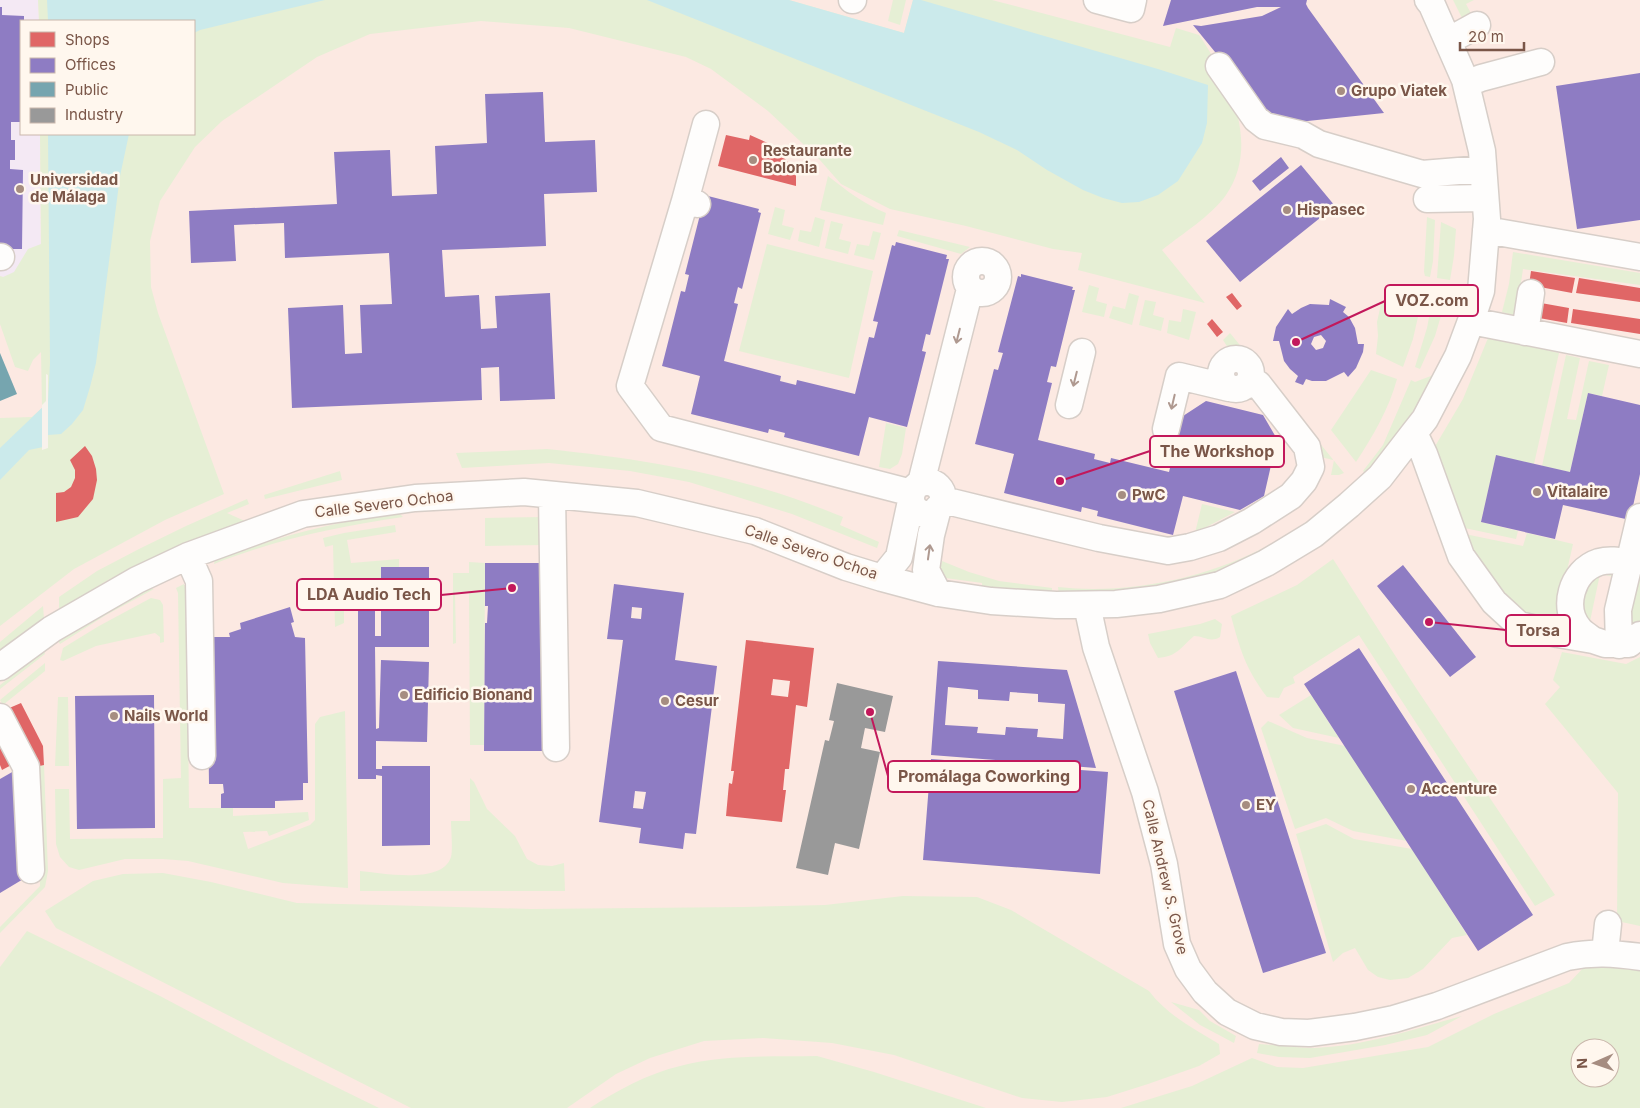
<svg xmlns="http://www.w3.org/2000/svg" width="1640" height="1108" viewBox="0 0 1640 1108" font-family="Inter,sans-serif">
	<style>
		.commercial { fill: #fce9e2; fill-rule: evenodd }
		.education { fill: #f4e9f4 }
		.green { fill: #e6efd5; fill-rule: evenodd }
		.water { fill: #cbeaeb }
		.pier { fill: #f8f2ec }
		.shops { fill: #e06666; fill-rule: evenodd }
		.offices { fill: #8e7cc3; fill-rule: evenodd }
		.public { fill: #76a5af }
		.industry { fill: #999 }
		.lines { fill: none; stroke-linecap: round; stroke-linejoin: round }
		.minor-casing { stroke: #d7cec8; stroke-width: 29 }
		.minor { stroke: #fefdfc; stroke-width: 26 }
		.oneway { stroke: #af9990 }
		.poi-dot { fill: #a68d81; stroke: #fff7ee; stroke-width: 2 }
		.labels { text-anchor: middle; stroke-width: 5; stroke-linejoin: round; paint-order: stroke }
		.poi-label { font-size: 15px; font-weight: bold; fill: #7a5648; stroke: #fff7ee; text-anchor: start }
		.street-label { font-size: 15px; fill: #7a5648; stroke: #fff7ee }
		.leader { fill: none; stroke: #c2185b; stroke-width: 2 }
		.callout-dot { fill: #c2185b; stroke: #fff7ee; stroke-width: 2 }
		.callout { fill: #fff7ee; stroke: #c2185b; stroke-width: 2 }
		.callout-label { font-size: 16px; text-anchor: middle; font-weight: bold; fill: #7a5648 }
	</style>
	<rect width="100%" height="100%" fill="#f8f2ec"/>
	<path class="commercial" d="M0,0H1640V1108H0ZM21,21H194V134H21ZM1580,1048H1610V1078H1580Z"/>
	<path class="education" d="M0,0H38L39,21H21V134H40L41,281H16L0,276Z"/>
	<path class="green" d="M38,0H789L904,33L913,0H992L1170,47L1176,28L1199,35C1229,79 1261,144 1226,195C1211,216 1182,234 1162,250L1205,303L1078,270L1082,253L1053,249L966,226L890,209L841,184L819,159L768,111L711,69L686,57L569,28L481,21L370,34L317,57L222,121L195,147L160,201L150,241L151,287L158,313L224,494L165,520L74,569L0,626V418L32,417L42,408L41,352L33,360L28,371L15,367L0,324V276L3,277L14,272L28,249L41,244L40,134H194V21H39Z
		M893,0H906L900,25L888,21Z
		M1453,0H1474L1466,4L1474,19L1464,22Z
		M828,176C847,191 864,204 886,213L883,225L820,210Z
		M775,207L785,210L782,225L794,228L790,240L768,234Z
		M815,217L825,220L819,247L798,241L800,230L811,232Z
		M1427,217L1435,220L1433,261L1430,277L1425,276L1424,272Z
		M831,221L843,224L839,239L851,242L848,254L825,248Z
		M1441,222L1456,229L1454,256L1450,280L1437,278Z
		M899,230L970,247L961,254L897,236Z
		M873,231L881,233L874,260L854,255L857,244L869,246Z
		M767,244L873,271L849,378L739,351Z
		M1513,252L1640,273V285L1523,269L1516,316L1502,312L1509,284Z
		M1089,285L1099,288L1096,301L1107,304L1104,317L1082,312Z
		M1395,288V305L1412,308L1416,289L1424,290L1413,339L1403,367L1376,354L1378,336L1377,322L1381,304Z
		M1434,291L1448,292L1435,336L1420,369L1415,367L1427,328Z
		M1129,293L1139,296L1132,325L1109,318L1113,306L1125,309Z
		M1145,300L1156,302L1153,315L1164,318L1161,331L1139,325Z
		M1183,309L1196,312L1189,340L1167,333L1169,320L1181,322Z
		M1230,333L1344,473L1339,475H1331L1334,460L1320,457L1310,436L1245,355L1238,351H1230L1223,340Z
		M1488,338H1497L1559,353L1534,464L1496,456L1481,522L1518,531L1516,539L1460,527L1434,448L1463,399Z
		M1566,355L1580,358L1567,419L1576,420L1589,361L1609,365L1602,396L1588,393L1570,472L1542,466Z
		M1371,370L1397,379C1389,409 1373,436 1356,462L1331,430Z
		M1436,374L1421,402L1367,475L1363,471L1383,445L1411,380L1415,382Z
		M886,423L906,428L902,454L898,464L890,469L879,467Z
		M547,449C653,460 744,476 843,517L840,525L879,542L877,548L792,514L689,482L630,471L549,463L462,468L456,453Z
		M340,471L342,480L265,499L264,495Z
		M1352,484L1354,487C1329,508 1303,528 1275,545C1238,567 1188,583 1146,590C1118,594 1087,593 1059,595L1058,587C1139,596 1231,573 1299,527C1318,515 1335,499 1352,484Z
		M247,499L249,504L227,513L247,522L156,557L108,580L59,611V597L97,571L139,549L186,526Z
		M1202,504L1235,512L1195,533Z
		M400,514L403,517C335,527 278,539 214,564L215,560C274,538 337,520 400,514Z
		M545,517V545L485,546V518Z
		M395,525L396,532L347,540L351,563L399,559V567H381V587L358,588L344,593V623L335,627L333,545L325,547L323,538L344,533Z
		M1460,533L1523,546L1527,533L1573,544L1560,602L1562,623L1522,619Z
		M1333,559L1416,688L1555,895L1535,906L1359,635L1293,677L1295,683L1284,688L1279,698L1267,697C1245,668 1240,649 1231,616L1297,585Z
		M942,561L969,572L999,581L1052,588V594L982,588V583L938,577Z
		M469,562L485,563L484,745H470L469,592H455L456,643L453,644V573H469Z
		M1601,570H1616L1620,574V578L1600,574L1589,626L1611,631L1610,639C1575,636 1575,584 1601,570Z
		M1637,575L1640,576V622L1628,635L1625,618Z
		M184,584L186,591L187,615L189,808H233V816L308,812L309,820L269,836L267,831L243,832L248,849L310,825L315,820V724L320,717L345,711L348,888L283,883L188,861L163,859H125L79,870L69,867L60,857L56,844L55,789H69L70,839L163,838V779L181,778L178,593L176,588Z
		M149,588L154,589L106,615L60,644L58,641L104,612Z
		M151,598L160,600L163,605L164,642L160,643V637L155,633L96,646L63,661L60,660L63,648L99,626Z
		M43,606L44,619L0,651V642Z
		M1215,619L1222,624L1220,637C1210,643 1204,636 1194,636C1180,648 1178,656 1158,658L1150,643L1148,634L1200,624Z
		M44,651L45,654L0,689V685Z
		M1562,652L1626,664L1640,657V926L1617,921L1618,793L1545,704L1560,687L1553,680Z
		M45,663V671L3,705L0,700Z
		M1311,695L1339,738L1293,728L1279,715Z
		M58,697H68L69,766H55Z
		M1268,721L1307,738L1345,746L1407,841L1353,831L1326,818L1295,829L1261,728Z
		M44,765L48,871L45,887L0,933V927L40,886L35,767Z
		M470,778L474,782L487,809L515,836L527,859L538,865L552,866L564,863L565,891H360V871C382,873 442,885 451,857C453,849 451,830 451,821H470Z
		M1326,824L1354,839L1412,849L1467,935L1452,938L1423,969L1408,978L1390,980L1378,977L1368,970L1355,948L1343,953L1333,962L1296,834Z
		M163,873L211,882L297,903L384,905L531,909L744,907L825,905L903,896L977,897L1011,910L1149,991C1167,1015 1194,1029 1219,1044L1220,1054L1199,1066L1148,1084L1107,1097L1062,1102L1022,1098L894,1055L832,1043L763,1038L704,1041L650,1058L616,1074L567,1108H411L56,928L45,911L93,881L123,874Z
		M27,931L160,996L281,1060L379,1108H0V967Z
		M1585,966H1615L1640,970V1108H1121L1192,1086L1252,1058L1277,1067L1303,1068L1428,1047L1494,1014L1569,983ZM1580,1048H1610V1078H1580Z
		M1171,1002L1199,1010L1210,1021L1236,1036L1234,1043L1200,1025Z
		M1462,1016L1427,1035L1385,1045L1310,1058L1279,1057L1257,1053L1259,1044C1276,1045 1295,1048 1312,1048C1363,1047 1414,1029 1462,1016Z
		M817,1056L874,1072L986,1108H590C618,1090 647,1074 680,1066C724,1054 772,1057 817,1056Z"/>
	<path class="water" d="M47,0H325L200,30L194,33V21H48Z
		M647,0H789L904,33L913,0H921L1158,69L1208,85L1207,123L1202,143L1178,181L1158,195L1139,202L1122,203L1103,198L1083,190L1047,170L1017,150L979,132Z
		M48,134H129L120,176L96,363L90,387L83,410L72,424L61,434L48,435V446L29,450L0,480V448L48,402L50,363Z"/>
	<path class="pier" d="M46,374L48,375V448L42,450V405L46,401Z"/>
	<path class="shops" d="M726,135L749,140L750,135L770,144L793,167L796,174V186L718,166Z
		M1531,271L1575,278L1572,293L1529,285Z
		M1579,278L1640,288V302L1576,293Z
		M1232,293L1242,306L1237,310L1226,297Z
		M1541,303L1569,308L1567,323L1539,318Z
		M1573,309L1640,319V334L1571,323Z
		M1212,319L1223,332L1217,337L1207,324Z
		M85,446L92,456L96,469L97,480L93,499L78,517L56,522V493L64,492L71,487L75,478V470L70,460Z
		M746,640L814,648L807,707L796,705L789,769H785L783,790H786L782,822L726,816L729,783L732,784L734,771H731ZM773,679L790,681L788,697L771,695Z
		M21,703L43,746L44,765L35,767L7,709Z
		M0,729L17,762L2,770L0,765Z"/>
	<path class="offices" d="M1171,0H1307L1306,4L1308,8L1384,113L1298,122L1264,112L1193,25L1201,26L1262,16L1281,7H1257L1163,26Z
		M0,7H2V15L24,16V21H21V122H11V140H15V160H10V169L23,170L22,249H0Z
		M1640,73V220L1577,229L1556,86Z
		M543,92L545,142L595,140L597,192L544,194L546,246L442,250L445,297L479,295L481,329L497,328L495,296L550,293L555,399L500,401L499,367L481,368L482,400L292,408L288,308L343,305L345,354L362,353L360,305L392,304L389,253L285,258L284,223L234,225L236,261L191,263L189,211L337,204L334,152L390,150L392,196L437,194L435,146L487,143L485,94Z
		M1281,157L1289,168L1260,191L1252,181Z
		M1301,165L1335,206L1240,282L1206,241Z
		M708,196L759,209L758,212L761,213L742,289L738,287L734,303L738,304L724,361L781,376L780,381L796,385L797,380L855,394L869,337L874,338L878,322L873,321L892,245L895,246L896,242L947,255L946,259H949L930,335L926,334L922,351L926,352L907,427L869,417L859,456L784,437L785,433L769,429L768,433L691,414L700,376L662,366L681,291L685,292L689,275L685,274L704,199H707Z
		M1021,274L1073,287L1072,290H1075L1056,367L1051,366L1047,382L1052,383L1038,440L1095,454L1094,459L1110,463L1111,458L1169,472L1183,416L1206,401L1263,415L1277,439L1264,496L1240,510L1183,496L1173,535L1097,516L1098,511L1082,507L1081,512L1004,493L1014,454L975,444L994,369L998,370L1003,353L998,352L1018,276L1021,277Z
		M1330,299L1346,307L1343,312L1349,317L1355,328L1358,344H1364L1363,352L1356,368L1348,377L1344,372L1326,381H1312L1306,379L1303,385L1295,382L1298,376L1290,369L1284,361L1279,341H1273L1276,327L1288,309L1292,314L1301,308L1310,304L1329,305ZM1321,335L1326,341L1323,348L1316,350L1311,344L1314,337Z
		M1588,393L1640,405V474L1630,520L1563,505L1555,539L1481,522L1496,455L1570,472Z
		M485,563H548L547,751H484L485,623H487L488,606H485Z
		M1403,565L1476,657L1450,677L1377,586Z
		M381,567H429V647H375L376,729L379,728L381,660L429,662L427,742L376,741V769H382V766H430V845L382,846V776L376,775V779H358V588L375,587V636H381Z
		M614,584L684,593L675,660L717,666L696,834L685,833L683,849L639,843L641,828L599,822L623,640L607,639ZM632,607L642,608L641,619L631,618ZM635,791L646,792L643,809L633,808Z
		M290,607L294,622L291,623L295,637L305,638L308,783H303V800L275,801V808H221V794L224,793L223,784H209L207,637H230L229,633L241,629L240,623Z
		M1359,648L1533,915L1478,951L1304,684Z
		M938,661L1067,670L1096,768L931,755ZM948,687L978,690V699L1009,701L1010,692L1038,694V702L1065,704L1063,739L1037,737L1038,729L1006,727L1005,735L977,733L978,727L945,725Z
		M1236,671L1326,953L1263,973L1174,691Z
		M154,695L155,828L77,829L75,696Z
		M931,759L1108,772L1100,874L923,860Z
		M14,771L25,878L0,893V779Z"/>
	<path class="public" d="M0,353L17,394L0,401Z"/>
	<path class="industry" d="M837,683L893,696L885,732L865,728L861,748L880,752L859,849L835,843L828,875L796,868L825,740L829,741L834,721L829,720Z"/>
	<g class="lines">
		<defs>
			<path id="minor" d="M852,0H853
				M1097,0L1131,9L1133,0
				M1448,41L1477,25
				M1219,66L1256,119L1265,126L1303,135L1319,144L1422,174L1483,169
				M1466,84L1481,78L1541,62
				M1427,199L1485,198
				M685,201L706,124
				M697,204L685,201L630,386L661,428L912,493
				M1486,230L1640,257
				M0,257H1
				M966 277a16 16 0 1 1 32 0a16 16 0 1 1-32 0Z
				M1471,321L1640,354
				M1525,332L1531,293
				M1221 374a15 15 0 1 1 30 0a15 15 0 1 1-30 0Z
				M1069,405L1082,352
				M1166,429L1179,376L1229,388
				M1414,433L1424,454L1461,556L1494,602L1519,625L1558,634L1593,640L1605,644H1629L1640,635
				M911 498a16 16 0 1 1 32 0a16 16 0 1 1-32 0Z
				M921,483L970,289
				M552,495L556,748
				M943,500L1099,538L1168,551L1190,547L1219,538L1252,521L1291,496L1304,481L1311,467L1307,447L1258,384L1251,379
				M938,508L931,535L926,570L938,593
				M188,556L199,581L202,756
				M882,578L899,557L911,501
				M1087,605L1096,647L1145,792L1164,864L1177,944L1188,969L1205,992L1227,1012L1255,1026L1281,1032L1309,1033L1355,1027L1394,1019L1437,1006L1567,957C1593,952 1613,953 1640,957
				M1593,640C1589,637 1584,634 1580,630C1561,609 1571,571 1599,562C1610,559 1619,561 1630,563
				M1619,645L1618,610L1640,517
				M0,667L52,629L137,580L188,556L303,514L415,498L524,492L637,503L755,531L846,567L882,578L938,593L991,601L1056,605L1116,604L1159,599L1220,585L1266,563L1314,534L1349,505L1380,477L1414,433L1425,419L1458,356L1471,321L1481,291L1487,219L1482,151L1465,80L1432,5L1428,0
				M0,717L26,767L31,870
				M1605,953L1608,924"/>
		</defs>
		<use href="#minor" class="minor-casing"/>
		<use href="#minor" class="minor"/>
	</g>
	<defs><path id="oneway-shaft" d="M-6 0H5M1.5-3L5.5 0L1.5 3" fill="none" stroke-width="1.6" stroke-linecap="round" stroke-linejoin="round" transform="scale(1.25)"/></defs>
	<g class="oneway">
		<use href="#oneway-shaft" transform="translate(958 336) rotate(104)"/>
		<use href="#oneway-shaft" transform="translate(1075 379) rotate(104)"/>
		<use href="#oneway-shaft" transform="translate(1173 402) rotate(103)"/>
		<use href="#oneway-shaft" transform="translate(929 552) rotate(-82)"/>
	</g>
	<g class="poi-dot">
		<circle cx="1341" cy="91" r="5"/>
		<circle cx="753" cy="160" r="5"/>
		<circle cx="20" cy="189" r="5"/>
		<circle cx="1287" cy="210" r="5"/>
		<circle cx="1537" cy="492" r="5"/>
		<circle cx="1122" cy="495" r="5"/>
		<circle cx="404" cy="695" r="5"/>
		<circle cx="665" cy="701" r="5"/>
		<circle cx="114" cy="716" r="5"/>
		<circle cx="1411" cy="789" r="5"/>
		<circle cx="1246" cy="805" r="5"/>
	</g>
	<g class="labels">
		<g class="poi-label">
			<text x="1351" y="96">Grupo Viatek</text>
			<text x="763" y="156">Restaurante<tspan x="763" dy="17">Bolonia</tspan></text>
			<text x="30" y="185">Universidad<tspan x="30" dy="17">de Málaga</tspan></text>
			<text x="1297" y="215">Hispasec</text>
			<text x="1547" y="497">Vitalaire</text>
			<text x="1132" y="500">PwC</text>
			<text x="414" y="700">Edificio Bionand</text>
			<text x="675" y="706">Cesur</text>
			<text x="124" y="721">Nails World</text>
			<text x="1421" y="794">Accenture</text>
			<text x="1256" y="810">EY</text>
		</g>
		<g class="street-label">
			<text transform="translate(384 504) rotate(-7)" y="5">Calle Severo Ochoa</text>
			<text transform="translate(811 552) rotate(19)" y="5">Calle Severo Ochoa</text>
			<text transform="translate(1165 877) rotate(77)" y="5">Calle Andrew S. Grove</text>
		</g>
	</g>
	<path class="leader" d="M1296 342L1385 301M1060 481L1150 451M512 588L441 595M1429 622L1506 630M870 712L888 776"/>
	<g class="callout-dot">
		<circle cx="1296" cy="342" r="5"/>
		<circle cx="1060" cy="481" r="5"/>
		<circle cx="512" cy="588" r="5"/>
		<circle cx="1429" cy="622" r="5"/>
		<circle cx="870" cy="712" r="5"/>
	</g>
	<g class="callout">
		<rect x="1385" y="285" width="93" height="31" rx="5"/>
		<rect x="1150" y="436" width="134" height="31" rx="5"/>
		<rect x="297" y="579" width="144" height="31" rx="5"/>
		<rect x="1506" y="615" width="64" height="31" rx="5"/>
		<rect x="888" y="761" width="192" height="31" rx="5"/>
	</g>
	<g class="callout-label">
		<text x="1432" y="306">VOZ.com</text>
		<text x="1217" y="457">The Workshop</text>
		<text x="369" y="600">LDA Audio Tech</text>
		<text x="1538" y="636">Torsa</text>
		<text x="984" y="782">Promálaga Coworking</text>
	</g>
	<rect x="20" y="20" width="175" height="115" fill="#fff7ee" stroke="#cab7ac"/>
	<rect x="30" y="32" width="25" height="15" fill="#e06666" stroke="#cab7ac"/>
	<text x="65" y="45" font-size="15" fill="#7a5648">Shops</text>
	<rect x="30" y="58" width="25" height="15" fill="#8e7cc3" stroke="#cab7ac"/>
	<text x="65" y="70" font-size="15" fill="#7a5648">Offices</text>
	<rect x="30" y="82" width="25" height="15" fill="#76a5af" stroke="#cab7ac"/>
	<text x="65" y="95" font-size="15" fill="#7a5648">Public</text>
	<rect x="30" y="108" width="25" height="15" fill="#999999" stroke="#cab7ac"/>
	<text x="65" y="120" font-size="15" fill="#7a5648">Industry</text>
	<g transform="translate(1595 1063) rotate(268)"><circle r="24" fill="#fff7ee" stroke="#cab7ac"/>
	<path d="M0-4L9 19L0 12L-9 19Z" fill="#a68d81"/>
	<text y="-8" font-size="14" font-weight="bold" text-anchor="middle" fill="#7a5648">N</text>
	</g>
	<path d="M1460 42v8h64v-8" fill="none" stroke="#7a5648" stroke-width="2.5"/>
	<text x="1468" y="42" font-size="15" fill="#7a5648" stroke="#fff7ee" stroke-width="4" paint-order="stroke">20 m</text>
</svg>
